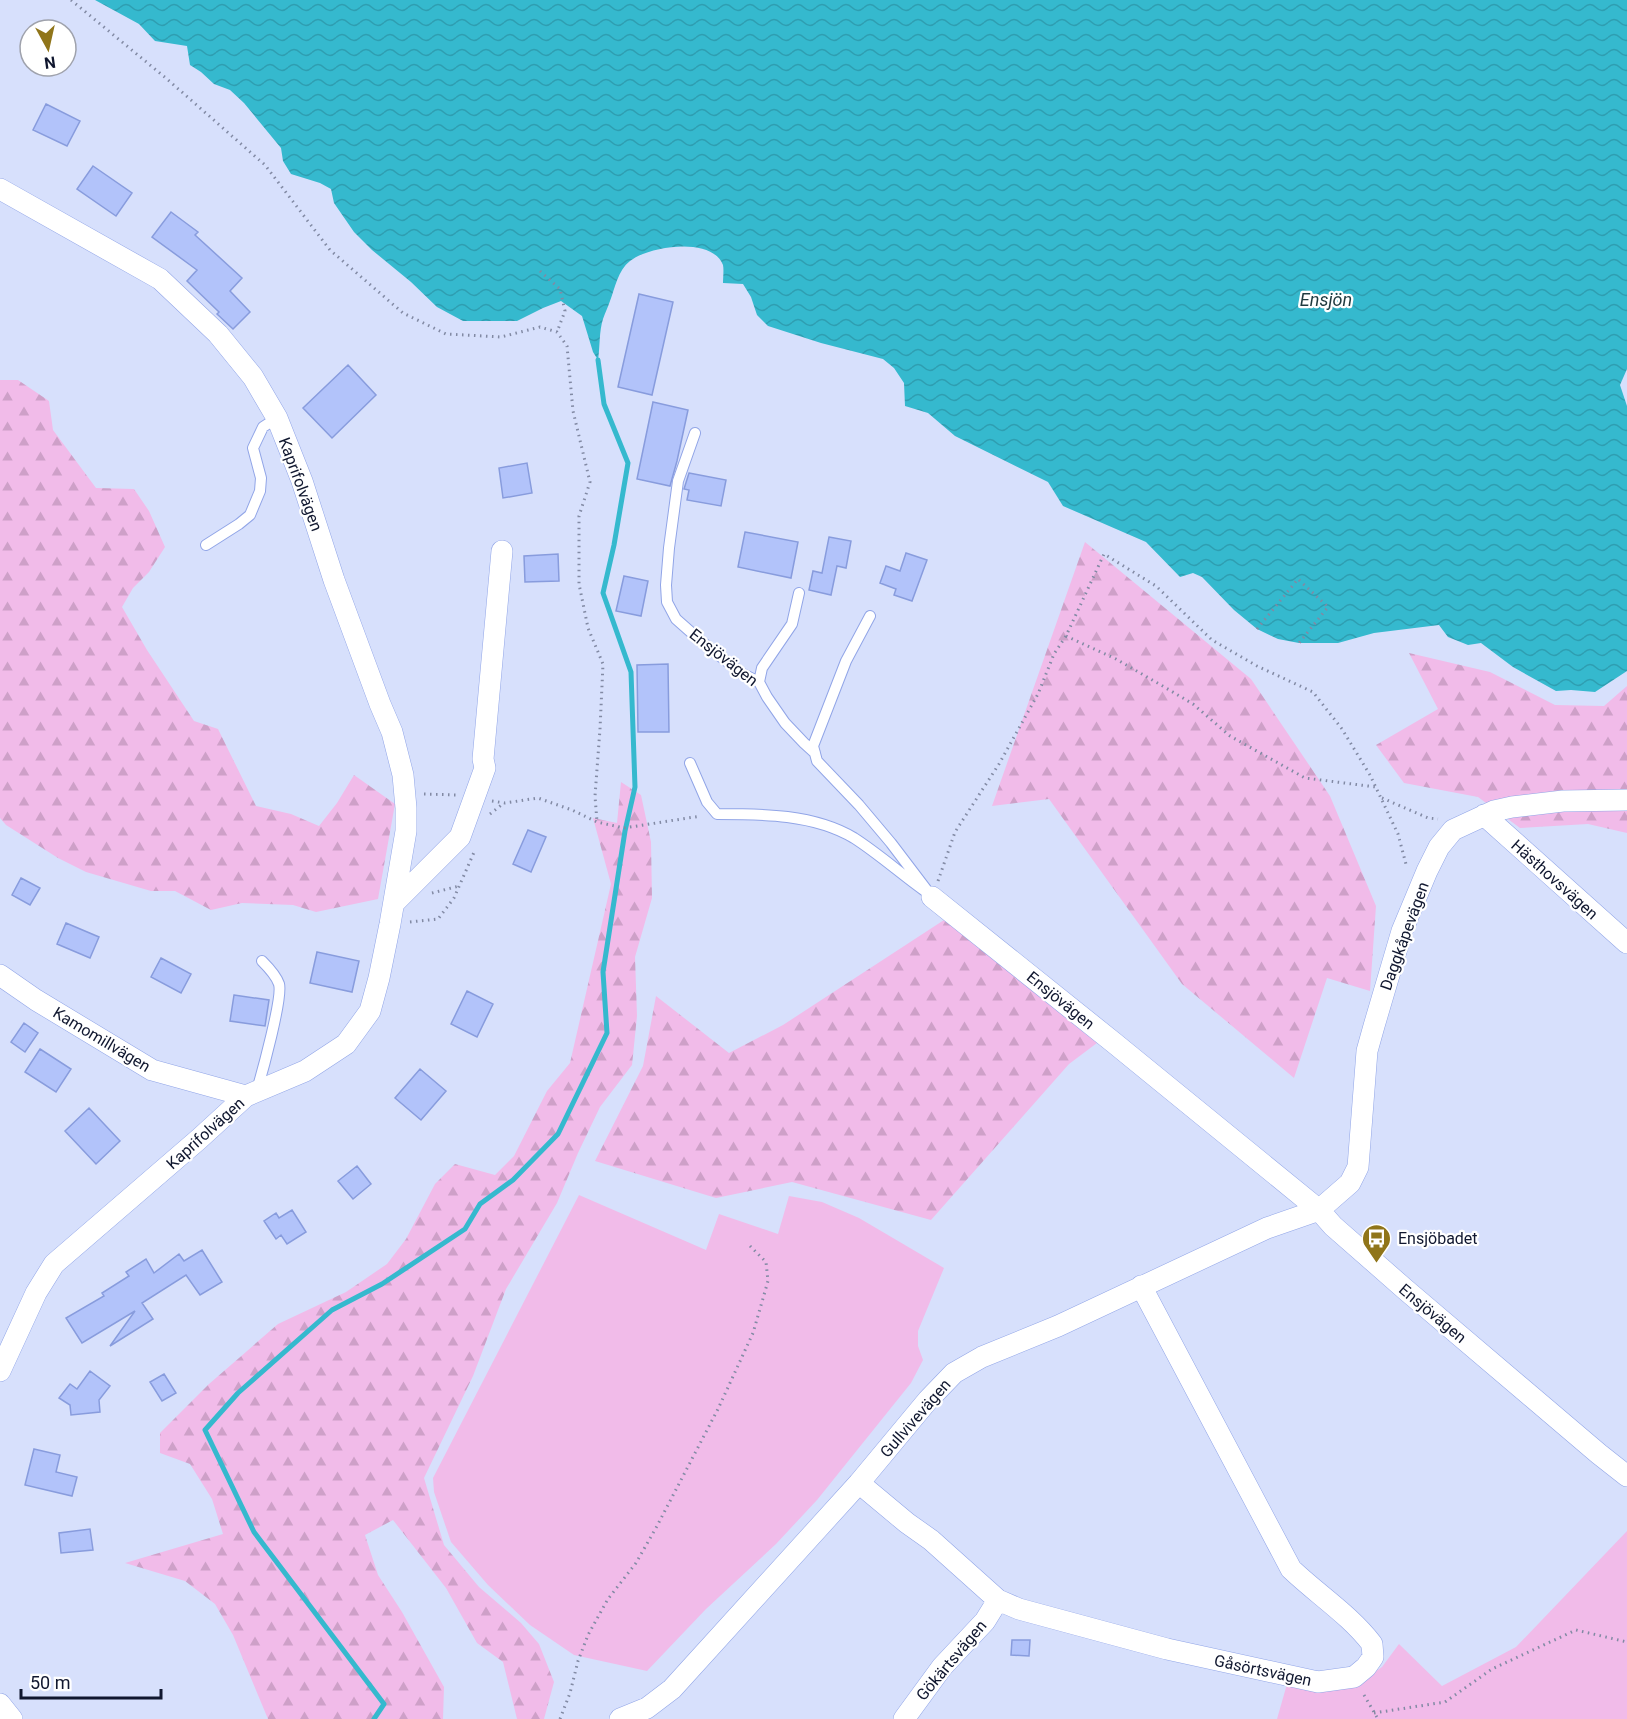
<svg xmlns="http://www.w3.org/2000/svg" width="1627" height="1719" viewBox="0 0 1627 1719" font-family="Roboto,sans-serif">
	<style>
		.forest { fill: url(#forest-firs) }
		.green { fill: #f1bbe9 }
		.water { fill: url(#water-waves) }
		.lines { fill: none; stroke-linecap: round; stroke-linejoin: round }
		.stream { stroke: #35b9ce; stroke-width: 5 }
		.building { fill: #b2c3fa; stroke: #889cdd; stroke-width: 1.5 }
		.service-casing { stroke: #91a5e7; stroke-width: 12 }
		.minor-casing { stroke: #91a5e7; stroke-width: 22 }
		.path { stroke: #828aa4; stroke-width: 3; stroke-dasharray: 1.5 4.5; stroke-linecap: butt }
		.service { stroke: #fff; stroke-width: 10 }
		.minor { stroke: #fff; stroke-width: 21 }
		.labels { text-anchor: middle; stroke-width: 4.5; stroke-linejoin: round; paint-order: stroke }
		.street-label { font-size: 16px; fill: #10172f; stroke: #fff }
		.poi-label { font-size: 16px; fill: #10172f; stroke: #fff; text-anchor: start }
		.water-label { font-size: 18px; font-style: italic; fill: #1f3a3f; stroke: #fff }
	</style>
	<defs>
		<pattern id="forest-firs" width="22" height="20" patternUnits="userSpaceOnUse" patternTransform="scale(1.5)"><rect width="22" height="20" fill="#f1bbe9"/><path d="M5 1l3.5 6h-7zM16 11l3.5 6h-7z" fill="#cea0c8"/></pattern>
		<pattern id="water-waves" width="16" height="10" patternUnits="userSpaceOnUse" patternTransform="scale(1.5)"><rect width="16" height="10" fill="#35b9ce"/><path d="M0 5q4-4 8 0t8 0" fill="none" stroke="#2e9eb1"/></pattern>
	</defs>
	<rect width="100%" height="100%" fill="#d7e0fc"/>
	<path class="forest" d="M0,380H18L49,401L53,430L96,488L134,489L149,511L165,547L149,572L133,588L122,607L147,650L194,721L218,729L256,806L291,814L319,826L337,803L354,775L395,804L378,899L316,912L293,905L242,903L211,910L175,891H151L86,872L58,858L6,825L0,818Z
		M1085,542L1251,679L1330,796L1376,906L1370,991L1327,978L1294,1078L1182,984L1049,799L992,806Z
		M1409,653L1490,672L1555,705L1604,706L1627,686V833L1588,824L1520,828L1478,797L1404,783L1376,745L1438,709Z
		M621,782L641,795L651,842L652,898L635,957L637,1016L632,1065L600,1107L578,1153L557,1203L506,1289L473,1376L424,1478L444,1545L479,1587L521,1623L539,1644L554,1682L544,1719H517L503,1662L477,1643L446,1588L393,1520L365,1535L378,1575L402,1612L444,1687L443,1719H268L233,1635L215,1604L185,1581L125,1563L223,1534L212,1499L190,1464L160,1453V1433L209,1384L278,1324L346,1292L387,1264L406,1239L435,1184L455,1164L495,1175L514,1156L547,1091L570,1063L611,884L593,818L617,823Z
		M944,920L1097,1043L1069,1064L931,1220L792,1182L716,1198L595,1161L643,1066L656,996L729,1053L783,1025Z"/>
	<path class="green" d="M579,1195L706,1250L719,1214L778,1234L789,1196L822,1202L859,1218L944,1268L918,1331V1346L923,1360L911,1383L817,1500L776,1544L706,1609L647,1671L574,1655L530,1625L488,1585L451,1542L434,1492L433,1478Z
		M1627,1531V1719H1277L1287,1684L1355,1686L1382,1667L1399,1644L1442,1686L1516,1647Z"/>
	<path class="water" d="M95,0H1627V369L1620,385L1627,406V671L1595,692L1571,690L1556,691L1513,667L1481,643L1468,645L1448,637L1439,625L1374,633L1338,643H1299L1278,639L1257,629L1234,610L1202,577L1193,573L1180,577L1146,542L1063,506L1048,482L955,436L928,413L905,406L904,383L894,368L883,359L821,343L768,326L757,315L751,297L743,284L723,283C723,278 724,270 723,265C712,236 649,246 630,261C618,270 615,288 610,301C608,307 605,313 603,319C599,331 600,347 598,360L593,352L582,316L561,301L543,308L517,321H463L437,307L411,282L372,250L354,232L334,203L331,189L320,183L291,174L283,161L281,148L244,103L230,90L214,84L201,72L190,65L187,46L155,41L139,24Z"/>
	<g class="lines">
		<path class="stream" d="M374,1719L384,1704L254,1532L205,1430L238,1393L332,1310L382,1284L465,1229L480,1204L513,1180L558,1134L607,1033L603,972L625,831L635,787L631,672L603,593L614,545L628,463L604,404L598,360"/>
	</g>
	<path class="building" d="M46,104L80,121L67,146L33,130Z
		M93,166L132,193L116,216L77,189Z
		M171,212L198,232L195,235L242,278L230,291L250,312L233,329L217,314L219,312L187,281L197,270L152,237Z
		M639,294L673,302L652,395L618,387Z
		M348,365L376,395L332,438L303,408Z
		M653,402L688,410L677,461L670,486L637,479Z
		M527,463L532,493L503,498L499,468Z
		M689,473L726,480L721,506L687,500L689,490L684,489Z
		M745,532L798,542L791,578L738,567Z
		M829,537L851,541L846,568L837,566L831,595L809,590L813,571L822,573Z
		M906,553L927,560L912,601L894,595L896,589L880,583L886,566L900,571Z
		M558,554L559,581L525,582L524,556Z
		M624,576L648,581L641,616L616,611Z
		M668,664L669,732H638L637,665Z
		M528,830L546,837L531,872L513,864Z
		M21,878L40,888L30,905L12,895Z
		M66,923L99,937L90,958L57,944Z
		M317,952L359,961L352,992L310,983Z
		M161,958L191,974L181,993L151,977Z
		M467,991L493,1004L477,1037L451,1024Z
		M234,995L269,1000L265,1026L230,1021Z
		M24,1023L38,1033L25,1052L11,1042Z
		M40,1049L71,1069L56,1092L25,1072Z
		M420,1069L446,1091L421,1120L395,1098Z
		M89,1108L120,1141L96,1164L65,1131Z
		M357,1166L371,1184L353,1199L338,1181Z
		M292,1210L306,1232L287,1244L281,1235L276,1239L264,1221L276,1213L279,1218Z
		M202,1250L222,1282L200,1295L186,1275L142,1303L153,1319L110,1346L135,1311L82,1343L66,1318L104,1296L102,1293L129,1276L126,1272L146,1259L154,1273L179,1254L184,1261Z
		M90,1371L110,1386L99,1400L100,1412L71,1415L70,1405L59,1398L70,1384L77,1389Z
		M164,1374L176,1393L162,1401L150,1382Z
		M34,1449L60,1455L56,1472L77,1477L72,1496L25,1485Z
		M90,1529L93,1550L61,1553L59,1533Z
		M1012,1640H1030L1029,1656L1011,1655Z"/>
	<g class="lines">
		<defs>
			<path id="service" d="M695,433L678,481L669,548L666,585L667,602L676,619L702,642L743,674L759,682L767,697L785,723L804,743L815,753
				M206,545L239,524L250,515L260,491L261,478L253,448L263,427L277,418
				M870,616L846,661L813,746L817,761L859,805L891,843L932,897
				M759,682L762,668L792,624L799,593
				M690,763L707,802L717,814C762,814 814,814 854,838C879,854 901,874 925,891
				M257,1090C262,1073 283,997 279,984C276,975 268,967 262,961"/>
			<path id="minor" d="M0,189L160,279L218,334L253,377L277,418L302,481L334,580L380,704L392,732L403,775L406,808V831L390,924L379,978L370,1011L346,1044L305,1071L246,1096L199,1139L54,1264L36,1293L0,1371
				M1484,815L1627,943
				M932,897L1113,1042L1319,1210L1333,1226L1406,1290L1599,1454L1627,1476
				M394,903L460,837L485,768L483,759L502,551
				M0,975L36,1000L152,1070L246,1096
				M859,1483L907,1523L931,1540L998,1600L1019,1609L1167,1649L1318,1682L1354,1677L1366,1667L1373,1657L1372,1644C1350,1615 1317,1594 1291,1569L1141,1286
				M0,1704L12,1719
				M620,1719L647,1708L672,1689L859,1483L928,1400L954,1373L982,1357L1058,1326L1267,1228L1319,1210L1350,1183L1358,1167L1367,1051L1374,1026L1402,931L1427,871L1439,847L1453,830L1494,811L1512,807L1563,801L1627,800
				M904,1719L942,1667L985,1621L998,1600"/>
		</defs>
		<use href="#service" class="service-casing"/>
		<use href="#minor" class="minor-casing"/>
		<path class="path" d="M71,0L167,79L265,165L330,250L403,313L446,334L501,337L540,327L557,332L567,346L573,411L590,482L579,516V584L588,628L603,664L600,729L595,796L597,822
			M540,271L560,289L565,311L557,332
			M1257,629L1298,579L1328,607L1299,643
			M1066,636L1116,659L1166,688L1193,704L1230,736L1305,778L1376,787
			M424,794L456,795
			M1382,798L1428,818L1438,819
			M492,801L505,803L538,798L572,810L597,822L624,828L701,816
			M490,814L504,803
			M938,881L955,832L999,764L1038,694L1054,654L1066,636L1104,554L1156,586L1212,640L1257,666L1313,692L1342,729L1370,775L1398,834L1407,868
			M432,893L459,886
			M410,922L438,919L454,898L475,850
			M1364,1695L1378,1719
			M1374,1713L1445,1702L1492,1669L1576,1630L1627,1642
			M560,1719L570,1693L578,1661L588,1635L608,1599L636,1563L657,1526L718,1409L753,1333L768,1281L766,1262L750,1246"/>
		<use href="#service" class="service"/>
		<use href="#minor" class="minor"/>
	</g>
	<defs>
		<symbol id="bus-pin" viewBox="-11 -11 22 30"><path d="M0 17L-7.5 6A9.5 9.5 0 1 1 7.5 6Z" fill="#90751a" stroke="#fff"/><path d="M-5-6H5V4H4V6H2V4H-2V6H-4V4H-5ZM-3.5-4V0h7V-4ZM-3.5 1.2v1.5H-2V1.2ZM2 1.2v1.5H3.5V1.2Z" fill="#fff"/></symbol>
	</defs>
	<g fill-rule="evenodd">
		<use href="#bus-pin" x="1360" y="1222" width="33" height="45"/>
	</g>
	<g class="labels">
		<g class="street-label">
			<text transform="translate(301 484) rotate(70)" y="6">Kaprifolvägen</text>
			<text transform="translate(724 657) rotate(38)" y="6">Ensjövägen</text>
			<text transform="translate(1555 879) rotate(42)" y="6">Hästhovsvägen</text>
			<text transform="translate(1404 936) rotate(-70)" y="6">Daggkåpevägen</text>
			<text transform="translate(1061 1000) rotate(39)" y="6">Ensjövägen</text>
			<text transform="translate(102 1039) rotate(31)" y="6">Kamomillvägen</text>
			<text transform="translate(205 1133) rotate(-42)" y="6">Kaprifolvägen</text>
			<text transform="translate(1433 1313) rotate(40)" y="6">Ensjövägen</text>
			<text transform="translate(915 1418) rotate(-49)" y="6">Gullvivevägen</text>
			<text transform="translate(951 1660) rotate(-50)" y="6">Gökärtsvägen</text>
			<text transform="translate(1263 1670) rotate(12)" y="6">Gåsörtsvägen</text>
		</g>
		<g class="poi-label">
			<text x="1398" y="1244">Ensjöbadet</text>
		</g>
		<g class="water-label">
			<text x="1326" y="306">Ensjön</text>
		</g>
	</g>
	<g transform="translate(48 48) rotate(172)"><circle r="28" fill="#ffffff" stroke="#9fa2ac" stroke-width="1.5"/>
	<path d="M0-4.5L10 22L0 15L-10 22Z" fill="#90751a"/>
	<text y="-9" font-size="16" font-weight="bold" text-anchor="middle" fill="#10172f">N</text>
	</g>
	<path d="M21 1689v9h140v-9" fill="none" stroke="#10172f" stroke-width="3"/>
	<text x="30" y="1689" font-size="18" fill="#10172f" stroke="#ffffff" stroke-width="4.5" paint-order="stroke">50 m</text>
</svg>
